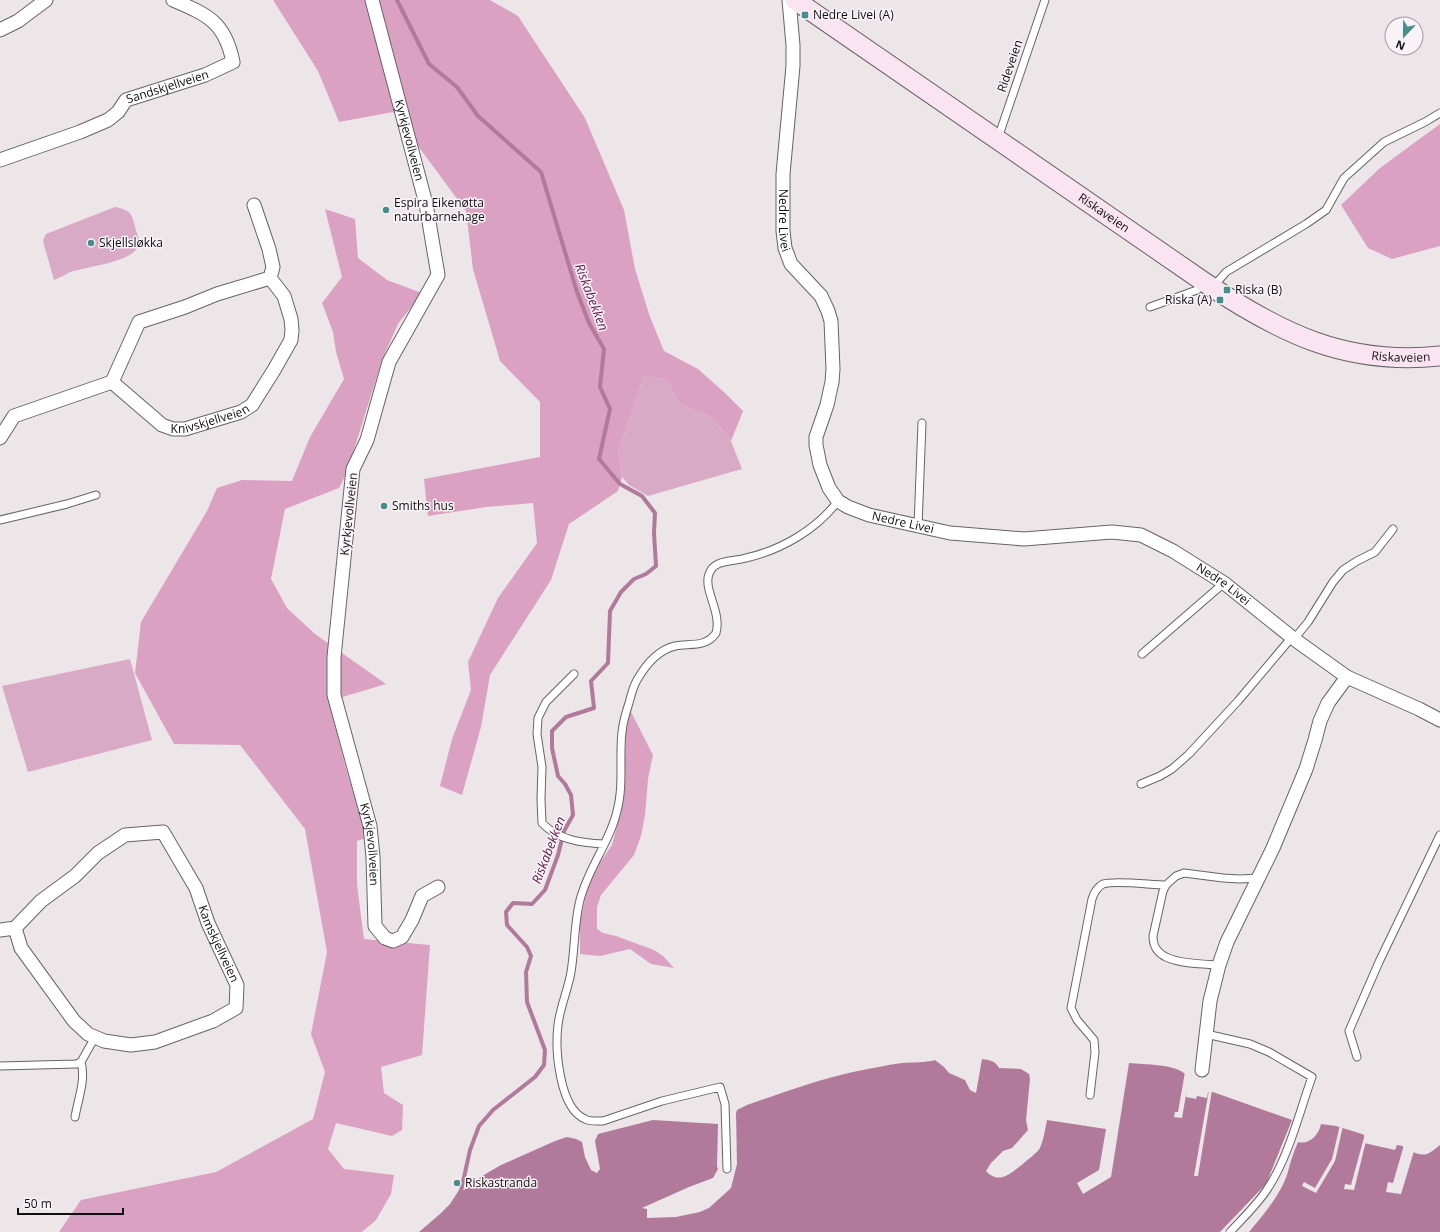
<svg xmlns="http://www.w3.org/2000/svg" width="1440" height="1232" viewBox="0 0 1440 1232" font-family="'Open Sans',sans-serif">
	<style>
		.green { fill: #d9aac5 }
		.forest { fill: #dba1c2 }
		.water { fill: #b17a9a }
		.pier { fill: #ece6e9 }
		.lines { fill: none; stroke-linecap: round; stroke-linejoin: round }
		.stream { stroke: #b17a9a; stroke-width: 4 }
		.service-casing { stroke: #686366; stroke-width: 9 }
		.minor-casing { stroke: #686366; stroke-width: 15 }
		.secondary-casing { stroke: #686366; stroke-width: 21 }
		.service { stroke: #fff; stroke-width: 7 }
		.minor { stroke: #fff; stroke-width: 13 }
		.secondary { stroke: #fbe4f2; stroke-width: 19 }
		.poi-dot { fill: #468d8c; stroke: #f9f3f7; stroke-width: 1.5 }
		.labels { text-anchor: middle; stroke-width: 3; stroke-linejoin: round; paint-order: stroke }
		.poi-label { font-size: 12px; fill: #110f10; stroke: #f9f3f7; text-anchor: start }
		.street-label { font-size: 12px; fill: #110f10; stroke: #f9f3f7 }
		.water-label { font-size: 13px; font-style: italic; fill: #63204c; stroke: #f9f3f7 }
	</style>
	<rect width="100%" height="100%" fill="#ece6e9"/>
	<path class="green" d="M115,207C130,210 131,212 135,226C136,233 141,239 138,247C131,262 86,267 70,272C65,275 59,278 54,280L44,245L43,240L46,234Z
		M643,377L666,379L680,404L711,417L731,441L742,469L648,496L629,485L622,477L618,451L637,398Z
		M130,659L152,740L28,772L2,686Z"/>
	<path class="forest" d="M273,0H355L356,1V0H490L518,16L585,118L624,210L635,269L650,317L664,351L698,369L725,393L743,411L731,441L711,417L680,404L666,379L643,377L637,398L618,451L622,477L618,491L569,524L551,580L490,675L481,727L462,795L440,786L452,739L471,690L468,662L498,598L537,543L533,503L486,507L428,516L424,479L540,457V402L500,361L473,269L466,211L393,112L339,122L318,71Z
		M1440,124V246L1392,259L1368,248L1341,205L1380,168Z
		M325,209L355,219L358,258L387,280L422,293L398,324L382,360L347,472L339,488L285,509L271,579L287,608L315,634L386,684L329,701L345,765L367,838L357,841V885L364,939L430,945L422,1055L381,1067L384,1093L403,1105L402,1130L392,1136L336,1123L328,1149L344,1169L394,1175L391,1194L376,1220L362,1232H59L81,1200L216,1172L313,1119L325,1072L311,1034L327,952L305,829L240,745L174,744L135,673L141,622L207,511L217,488L242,480L292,481L310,437L344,379L336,352L333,332L322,303L342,277Z
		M630,710L653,755L648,779L645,815L641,836L634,855L601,895L597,907V929L603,933L616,936L654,950L663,956L674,968L651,964L630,949L600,956L580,954V922L588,886L599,864L612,845L624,799L626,727Z"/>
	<path class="water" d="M982,1059C989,1060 996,1061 999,1068L1021,1069L1029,1074L1030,1079L1026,1120L1028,1130L1012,1148L1003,1151L991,1163L986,1171C1000,1186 1012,1172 1024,1163C1029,1158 1036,1154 1040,1148C1044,1139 1045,1129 1047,1120L1106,1129L1099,1170L1077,1183L1083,1194L1111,1177L1129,1063C1144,1065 1177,1063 1187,1076L1186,1097L1196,1099L1197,1096L1207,1098L1208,1092H1213L1292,1120L1266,1184L1220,1232H419L440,1214L450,1204L459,1190H464L482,1176L501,1165L555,1141L567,1137L576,1139L582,1142L585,1157L591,1170L597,1173L600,1169L595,1141L598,1134L653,1120L718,1124L717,1166L718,1169L713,1178L689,1187L642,1208L647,1209V1218L676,1217L700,1212L709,1208L731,1188L737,1164L736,1113L737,1110L747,1105C782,1093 817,1080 853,1072C869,1069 886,1065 902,1063C913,1062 925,1063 935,1060L944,1067L949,1073L965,1080L970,1090L976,1093Z
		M1321,1124L1336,1126L1362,1134L1364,1135V1143L1395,1150L1397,1145C1402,1145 1405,1148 1409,1150C1424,1158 1428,1155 1440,1145V1232H1249C1263,1215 1279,1197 1287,1175C1290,1164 1293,1153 1298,1142C1309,1145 1319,1135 1321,1124Z"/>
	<path class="pier" d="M1185,1072H1186L1189,1077L1182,1118L1174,1117L1175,1112H1178Z
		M1209,1090H1212L1198,1176H1194Z
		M1340,1125L1343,1126L1335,1161L1316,1193L1302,1186L1304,1182L1315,1188L1332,1159Z
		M1365,1134L1366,1141L1354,1190L1344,1189L1345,1184L1351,1185Z
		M1404,1145L1414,1151L1401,1194L1386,1192L1388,1182L1393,1183Z"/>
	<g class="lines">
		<path class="stream" d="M397,0L429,64L457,87L478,116L541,172L577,292L589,323L604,349L600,387L610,409L599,459L620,484L642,496L655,513L654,533L656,566L646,574L634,579L621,592L610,611L608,663L591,681L594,708L566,717L552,731V748L558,776L565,784L571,795L573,815L564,831L558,855L545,890L532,904L513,903L506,912L507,925L527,947L531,956L526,972L527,1002L545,1050L544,1065L535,1077L493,1110L479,1126L470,1150L461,1191"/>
		<defs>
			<path id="service" d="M998,138L1045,0
				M1214,286L1226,272L1306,224L1326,210L1344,178L1384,142L1425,122L1440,113
				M1150,307L1197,290L1204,283
				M0,520L67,504L96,495
				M918,526L922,423
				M1294,639L1308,622L1333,582L1343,570L1357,561L1375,552L1393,529
				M1142,654L1224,583
				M574,674L546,702L538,718L537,734L542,767L541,799L542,823C558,840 582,843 604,844
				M1141,784L1160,776L1172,769L1189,754L1238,701L1292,637
				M1219,965C1203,964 1168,964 1158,951C1154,947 1153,942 1153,936L1163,891L1166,885L1176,876L1184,873L1223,878L1240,879L1258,878
				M1206,1034L1250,1044L1269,1052L1312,1077C1299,1113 1289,1156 1268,1188C1258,1204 1243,1218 1230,1232
				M1357,1057L1349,1031L1379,962L1440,835
				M0,1066L76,1064L81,1062L95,1037
				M1090,1095L1095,1052L1094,1040L1077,1020L1071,1008L1092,899C1094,893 1097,887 1103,884C1115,880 1152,885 1166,885
				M75,1117C78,1099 86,1080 81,1062
				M727,1169L725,1104L720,1087L662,1101L603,1121C597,1121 590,1122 585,1119C559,1108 555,1049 558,1025C560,1007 568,990 571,972C575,948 574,923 580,900C588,868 610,842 617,811C624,785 619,758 622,732C623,722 626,712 629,703C631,695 633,687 637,680C645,666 658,650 675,646C689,643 706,648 716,633C722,612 703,590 709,574C714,559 733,562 746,558C781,550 816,530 838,501"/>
			<g id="minor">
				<path id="s1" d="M372,0L426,204L438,275L389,362L367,440L353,469L334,657V695L370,826L373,857L375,926L385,938L393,941L402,937L412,920L422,896L438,887"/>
				<path id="s2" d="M789,0L793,45V66L783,174V231L785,248L791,264L821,296L828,311L831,321L833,369L832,382L827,405L816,437V445L820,465L829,488L838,501L848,507L869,515L950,533L1024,539L1112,532L1141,535L1173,551L1224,583L1294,639L1347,677L1419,709L1440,720"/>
				<path d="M0,30L18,21L46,0"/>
				<path id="s3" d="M0,160L80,132L108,120L118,112L126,100L205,75L233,62C225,22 208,15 173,0"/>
				<path id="s4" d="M112,382L162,425L173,429H185L231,415L241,412L252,405L274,370L291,340L292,330L291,319L284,296L270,278"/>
				<path d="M0,438L14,416L112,382L139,322L185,307L217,294L270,278L273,267L269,249L254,205"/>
				<path id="s5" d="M0,930L15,928L41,901L75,876L98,853L125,835L163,832L196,888L208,923L237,985L236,1008L213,1021L155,1042L131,1045L104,1041L88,1034L74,1021L21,948L15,928"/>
				<path d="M1202,1070L1210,1001L1219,965L1227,942L1273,848L1306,769L1315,740L1320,721L1328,703L1347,677"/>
			</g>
			<g id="secondary">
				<path id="s6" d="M795,0L1204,282C1280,333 1346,366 1440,356"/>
			</g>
		</defs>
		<use href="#service" class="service-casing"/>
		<use href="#minor" class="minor-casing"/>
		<use href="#secondary" class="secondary-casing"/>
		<use href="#service" class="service"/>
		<use href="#minor" class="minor"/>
		<use href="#secondary" class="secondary"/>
	</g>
	<g class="poi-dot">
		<rect x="801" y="11" width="8" height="8" rx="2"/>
		<circle cx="386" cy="210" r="4"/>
		<circle cx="91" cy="243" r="4"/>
		<rect x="1223" y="286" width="8" height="8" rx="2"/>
		<rect x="1216" y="296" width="8" height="8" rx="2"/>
		<circle cx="384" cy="506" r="4"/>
		<circle cx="457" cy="1183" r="4"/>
	</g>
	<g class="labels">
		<g class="poi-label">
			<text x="813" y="19">Nedre Livei (A)</text>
			<text x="394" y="207">Espira Eikenøtta<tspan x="394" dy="14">naturbarnehage</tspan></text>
			<text x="99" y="247">Skjellsløkka</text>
			<text x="1235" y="294">Riska (B)</text>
			<text x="1212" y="304" text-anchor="end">Riska (A)</text>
			<text x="392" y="510">Smiths hus</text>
			<text x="465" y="1187">Riskastranda</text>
		</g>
		<g class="street-label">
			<text transform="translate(1010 66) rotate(-71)" y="4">Rideveien</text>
			<text dy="4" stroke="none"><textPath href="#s3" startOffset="186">Sandskjellveien</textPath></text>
			<text dy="4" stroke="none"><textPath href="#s1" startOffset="145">Kyrkjevollveien</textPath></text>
			<text dy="4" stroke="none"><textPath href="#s6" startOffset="375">Riskaveien</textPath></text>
			<text dy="4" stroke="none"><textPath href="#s2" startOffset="221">Nedre Livei</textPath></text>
			<text dy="4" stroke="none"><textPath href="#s6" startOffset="711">Riskaveien</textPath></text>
			<text dy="4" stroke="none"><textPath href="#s4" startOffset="116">Knivskjellveien</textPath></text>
			<text transform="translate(349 514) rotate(-84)" y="4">Kyrkjevollveien</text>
			<text dy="4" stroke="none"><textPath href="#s2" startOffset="593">Nedre Livei</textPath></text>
			<text dy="4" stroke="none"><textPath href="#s2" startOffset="929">Nedre Livei</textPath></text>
			<text dy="4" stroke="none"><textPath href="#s1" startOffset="877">Kyrkjevollveien</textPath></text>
			<text dy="4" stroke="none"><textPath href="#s5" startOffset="323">Kamskjellveien</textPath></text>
		</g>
		<g class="water-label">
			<text transform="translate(592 297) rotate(69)" y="5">Riskabekken</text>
			<text transform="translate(548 850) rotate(-69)" y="5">Riskabekken</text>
		</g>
	</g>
	<g transform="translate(1404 36) rotate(202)"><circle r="19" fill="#f9f3f7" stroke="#9c989b"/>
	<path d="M0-3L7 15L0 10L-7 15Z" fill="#468d8c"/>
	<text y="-6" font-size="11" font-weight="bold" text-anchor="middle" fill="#110f10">N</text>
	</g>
	<path d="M18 1208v6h105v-6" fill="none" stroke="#110f10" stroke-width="2"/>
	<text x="24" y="1208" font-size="12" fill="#110f10" stroke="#f9f3f7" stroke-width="3" paint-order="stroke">50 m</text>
</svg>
